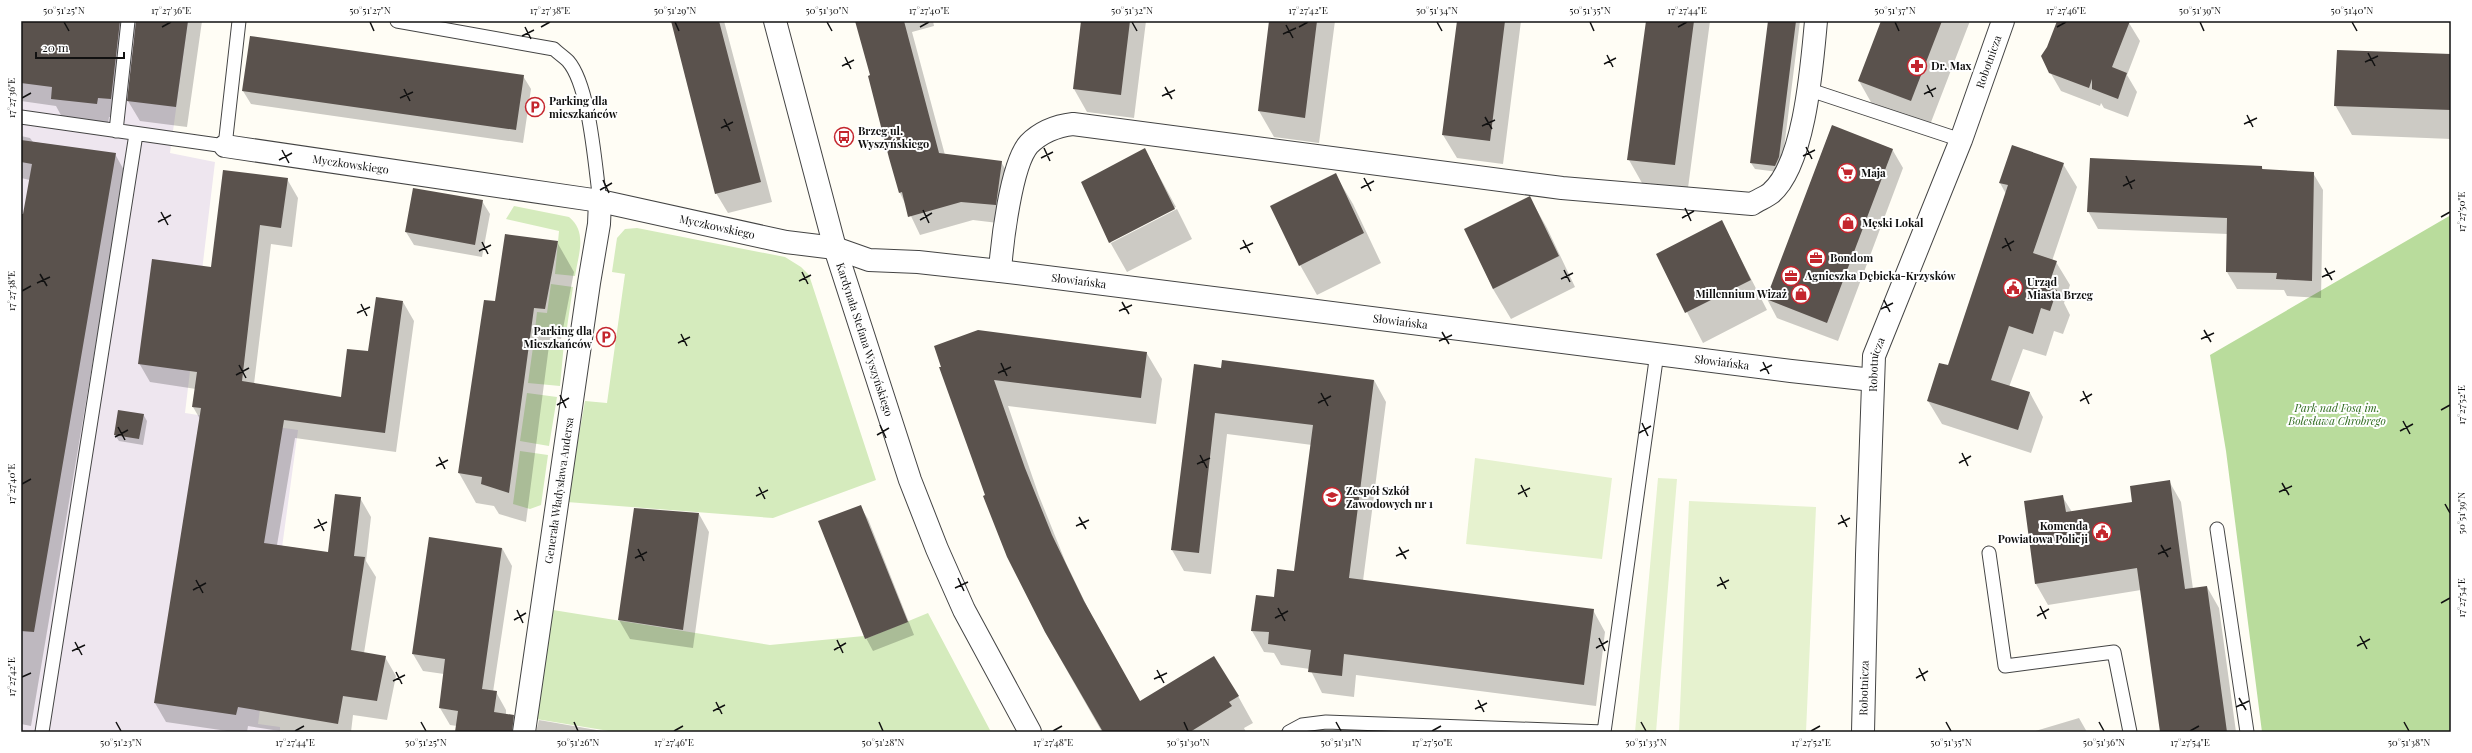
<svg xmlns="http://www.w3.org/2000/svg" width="2472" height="753" viewBox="0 0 2472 753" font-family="'Playfair Display',serif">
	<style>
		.industrial { fill: #eee6ef }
		.green { fill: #d5ebbd }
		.forest { fill: #b9dc9c }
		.pitch { fill: #e6f2cf }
		.shadow { fill: #0003 }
		.building { fill: #5a524d }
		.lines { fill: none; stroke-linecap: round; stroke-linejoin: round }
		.service-casing { stroke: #444; stroke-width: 15 }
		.minor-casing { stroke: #444; stroke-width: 24 }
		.tertiary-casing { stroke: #444; stroke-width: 24 }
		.service { stroke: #fff; stroke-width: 13 }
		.minor { stroke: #fff; stroke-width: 22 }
		.tertiary { stroke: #fff; stroke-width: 22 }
		.ticks { fill: none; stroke: #111; stroke-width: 1.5 }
		.labels { text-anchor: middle; stroke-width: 4; stroke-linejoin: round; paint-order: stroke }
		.street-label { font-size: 11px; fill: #111; stroke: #fff }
		.poi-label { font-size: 11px; font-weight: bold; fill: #111; stroke: #fff; text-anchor: start }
		.park-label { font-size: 11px; font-style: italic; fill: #2f6b1f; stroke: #fff }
		.neatline { fill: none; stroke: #111; stroke-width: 1.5 }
		.ticks-label { font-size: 10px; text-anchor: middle; fill: #111 }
	</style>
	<rect width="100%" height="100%" fill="#fffdf5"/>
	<path class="industrial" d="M21,21H188L170,153L215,162L185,413L298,430L258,724L280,727V732H21Z"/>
	<path class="green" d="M514,206L569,217C588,232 578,256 575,276L555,274L559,231L506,219Z
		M637,228L785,257L801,267L809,275L876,480L773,518L567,502L585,401L607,403L625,274L612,272L617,238L625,229Z
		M551,284L573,287L566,334L535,330L537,312L547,313Z
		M534,340L564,343L560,386L528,383Z
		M527,393L557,397L549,446L520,441Z
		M520,451L548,455L541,505L530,509L513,504Z
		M553,610L770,645L864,636L865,639L928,613L991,732H615L536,719Z"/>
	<path class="forest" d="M2451,215V732H2262L2226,451L2210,355Z"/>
	<path class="pitch" d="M1475,458L1612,478L1602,559L1466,544Z
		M1658,478L1677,479L1656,732H1635Z
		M1689,501L1816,507L1806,732H1679Z"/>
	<path class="shadow" d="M21,21H202L187,127L140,121L128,101L136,35L131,41L123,119L109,117L108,124L63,119L56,106L21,101Z
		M672,21H724L772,202L728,213L716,193Z
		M857,21H933L934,26L912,32L945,155L1001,162L1012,180L1006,224L973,220L920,235L900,193Z
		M1082,21H1146L1134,118L1087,112L1074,89Z
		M1270,21H1335L1319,143L1274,137L1259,111Z
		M1458,21H1521L1503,164L1457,158L1443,135Z
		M1647,21H1710L1688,188L1642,183L1629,160Z
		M1769,21H1800L1782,164L1778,172L1755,169L1751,163Z
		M1882,21H1970L1928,130L1876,111L1859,81Z
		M2066,21L2129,23L2140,41L2127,75L2137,92L2128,117L2104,108L2101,103L2100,106L2061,91L2050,72Z
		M2451,55V139L2352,135L2335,105Z
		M523,76L531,89L523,143L251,104L243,91Z
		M1832,126L1892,149L1903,168L1838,341L1777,318L1767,299Z
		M21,136L30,138L33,142L115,154L125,172L31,726L21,724V215H24L30,180L21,178Z
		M1145,150L1176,207L1111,241V243L1177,209L1192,239L1127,272L1110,242Z
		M2063,164L2077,187L2052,261L2056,262L2070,285L2064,303L2070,315L2063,334L2054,331L2046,356L2023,349L2009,387L2030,393L2043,417L2031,453L1942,424L1928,401L1949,366L2006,194L2000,183Z
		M2262,167L2263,170L2313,173L2323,190L2321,298L2287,296L2284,290L2237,289L2227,272L2228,234L2098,229L2088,211Z
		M1335,174L1353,204L1381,263L1317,295L1300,265Z
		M287,179L298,198L292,247L271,244L254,384L342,398L403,302L414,321L396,452L295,438L277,545L329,553L360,498L371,517L366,561L376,577L364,653L385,657L396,676L387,720L353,715L351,732H286L248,726L247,732H234L166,722L155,703L200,419L193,407L196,389L150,382L139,363L211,268Z
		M1530,198L1547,228L1575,287L1511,319L1493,289L1466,230Z
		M482,201L490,214L482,257L414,245L406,232Z
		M1722,222L1767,310L1703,343L1657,254Z
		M557,242L574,272L561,339L550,338L526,522L499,514L494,506L476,503L459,473L496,302Z
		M1146,352L1162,379L1156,424L1008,406L1039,496L1066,563L1098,629L1140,703L1238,696L1253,723L1244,728L1246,732H1102L1045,632L986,496L940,368Z
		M1222,369L1374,380L1386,402L1363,581L1593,610L1605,632L1596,706L1356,675L1354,697L1322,693L1310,669L1281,665L1274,653L1264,652L1252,631L1295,572L1312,445L1227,434L1211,574L1184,571L1172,550Z
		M143,414L147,421L143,445L119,441L115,435Z
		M2169,481L2181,502L2193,589L2207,587L2219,608L2236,732H2161L2141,590L2048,605L2036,584L2025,502L2062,496L2072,512L2133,503Z
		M860,506L868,519L914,635L873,651L866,638Z
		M699,514L709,532L693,648L630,639L619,620Z
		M502,548L512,566L493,692H496L506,710V715L513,716L522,732H456L457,726L450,725L440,708L444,674L423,671L413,654Z
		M2079,718L2087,732H2032Z
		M539,720L608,732H536Z"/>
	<path class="building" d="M21,21H120L111,99L98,98L97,104L51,99L52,87L21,83Z
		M136,21H188L176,107L127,101Z
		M671,21H719L761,182L715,194Z
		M855,21H904L939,153L1002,161L996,205L961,202L908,217L902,192L899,193L889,158L868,76L870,75Z
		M1081,21H1130L1121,95L1073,89Z
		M1269,21H1317L1305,118L1258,111Z
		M1457,21H1505L1490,141L1442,135Z
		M1646,21H1694L1675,165L1627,160Z
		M1768,21H1796L1779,157L1775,166L1750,163Z
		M1881,21H1942L1911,101L1858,81Z
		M2057,21H2130L2112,67L2127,73L2118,99L2092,89V79L2089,88L2049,73L2041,56L2047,47Z
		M250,36L524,75L516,130L242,91Z
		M2337,50L2451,54V110L2334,106Z
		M1832,125L1893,149L1827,323L1766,299Z
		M21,140L116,153L34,632L21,631V214H23L32,164L21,162Z
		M2012,145L2064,163L2033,253L2057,261L2048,287L2057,290L2050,311L2041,308L2033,334L2009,326L1991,380L2030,392L2018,430L1927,401L1939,363L1948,365L2008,185L1999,183Z
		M1145,148L1175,209L1109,243L1081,182Z
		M2090,158L2262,166V169L2314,172L2312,281L2276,279L2277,273L2226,272L2227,218L2087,212Z
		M223,170L288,178L281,228L260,225L242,381L341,397L347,349L368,351L376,297L403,301L385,433L284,420L264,543L328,552L335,494L361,497L354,556L365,557L351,650L386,656L377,701L343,696L338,724L238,707L236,715L154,703L201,408L192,407L197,372L138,364L152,259L211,267Z
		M1336,173L1364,233L1299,266L1270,206Z
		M413,188L483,200L475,245L405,232Z
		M1530,196L1559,256L1493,289L1464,229Z
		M1722,220L1751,280L1685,313L1656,254Z
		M505,234L558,241L545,309L534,308L509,493L481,484L482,477L458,473L484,300L495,301Z
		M978,330L1147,352L1141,398L994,380L1025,468L1052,535L1084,601L1140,701L1214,656L1239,696L1229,702L1232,706L1190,732H1103L1045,632L1007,557L983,496L985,495L939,367H941L934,346Z
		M1222,360L1374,380L1349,578L1594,609L1584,685L1344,654L1342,676L1308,672L1311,650L1268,644L1269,632L1251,631L1256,595L1274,597L1277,569L1294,571L1313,425L1215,413L1199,553L1171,550L1194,364L1221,368Z
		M118,410L144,414L139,439L114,435Z
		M2170,480L2185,589L2207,586L2227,732H2160L2137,568L2035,584L2024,501L2063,495L2066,512L2132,502L2130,486Z
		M861,505L908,622L865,639L818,521Z
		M634,508L699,513L683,630L618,620Z
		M429,537L502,548L482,689L497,691L494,712L514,715L512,732H455L458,711L439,708L445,659L412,654Z"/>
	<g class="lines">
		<defs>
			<path id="service" d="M397,21L554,49C558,53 564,57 568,61C590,86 595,167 600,201
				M1810,90L1961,140
				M21,117L225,146L239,21
				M116,131L128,21
				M2217,529L2247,732
				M1989,553L2005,666L2114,652L2130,732
				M42,732L136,134
				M1289,732L1302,725L1326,722L1604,732L1657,353"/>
			<g id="minor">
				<path id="s1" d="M225,146L600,201L786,242L835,248L869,260L918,262L1000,271L1791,371L1873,380"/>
				<path d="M1000,271C1002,243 1011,164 1029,144C1041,132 1056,126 1073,124L1562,188L1752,204C1758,200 1766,197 1771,193C1805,164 1812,64 1816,21"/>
				<path id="s2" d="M524,732L589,283L599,224L600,201"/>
				<path id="s3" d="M1863,732L1867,555L1874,356L1961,140L2003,21"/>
			</g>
			<g id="tertiary">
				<path id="s4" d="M775,21L835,248L910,480L937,549L964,610L1030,732"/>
			</g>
		</defs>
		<use href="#service" class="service-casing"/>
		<use href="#minor" class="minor-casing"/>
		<use href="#tertiary" class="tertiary-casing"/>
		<use href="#service" class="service"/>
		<use href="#minor" class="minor"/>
		<use href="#tertiary" class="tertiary"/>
	</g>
	<path class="ticks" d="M64,22L69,31M370,22L374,31M675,22L679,31M827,22L832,31M1132,22L1137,31M1437,22L1442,31M1590,22L1594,31M1895,22L1899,31M2200,22L2204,31M2352,22L2357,31M1286,25L1293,38M162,27L171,22M525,27L531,39M541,27L550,22M920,27L929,22M1299,27L1308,22M1678,27L1687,22M2057,27L2066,22M1283,34L1296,28M522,36L534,30M2368,53L2375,66M1607,55L1613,67M845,57L851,69M2365,62L2378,56M1604,64L1616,58M842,66L854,60M1927,85L1933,97M1165,87L1172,99M404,89L410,101M1924,94L1936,88M1162,96L1175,90M22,98L31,93M400,98L413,92M2247,115L2253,127M1485,117L1492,129M724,119L730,131M2244,124L2257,118M1482,126L1495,120M721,128L733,122M1806,147L1812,159M1044,148L1050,161M282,150L289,163M1803,156L1815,150M1041,158L1053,152M279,160L292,153M2126,176L2132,189M1364,178L1371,191M603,180L609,193M2123,186L2135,180M1361,188L1374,181M600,190L612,183M1685,208L1691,221M923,210L929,223M161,212L168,225M2441,217L2450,212M1682,218L1694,211M920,220L932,213M158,222L171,215M2005,238L2011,251M1243,240L1250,253M482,242L488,254M2002,248L2014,241M1240,249L1253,243M479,251L491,245M2325,268L2332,280M1564,270L1570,282M802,272L808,284M40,274L47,286M2322,277L2335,271M1561,279L1573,273M799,281L811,275M37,283L50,277M22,291L31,286M1884,300L1890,312M1122,302L1129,314M361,304L367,316M1881,309L1893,303M1119,311L1132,305M357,313L370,307M2204,330L2211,342M1442,332L1449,344M681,334L687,346M2201,339L2214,333M1439,341L1452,335M678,343L690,337M1763,362L1769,374M1001,363L1007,376M239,365L246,378M1760,371L1772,365M998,373L1011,367M236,375L249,368M2083,391L2089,404M1321,393L1328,406M560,395L566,408M2080,401L2092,394M1318,403L1331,396M557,405L569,398M2441,410L2450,405M2403,421L2410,434M1642,423L1648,436M880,425L886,438M118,427L125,440M2400,431L2413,424M1639,433L1651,426M877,435L889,428M115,437L128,430M1962,453L1968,466M1200,455L1207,468M439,457L445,469M1959,463L1971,456M1197,464L1210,458M436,466L448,460M2282,483L2289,495M22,484L31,479M1521,485L1527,497M759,487L765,499M2279,492L2292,486M1518,494L1530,488M756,496L768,490M2445,504L2450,513M1841,515L1847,527M1079,517L1086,529M318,519L324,531M1838,524L1850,518M1076,526L1089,520M314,528L327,522M2161,545L2168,557M1399,547L1406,559M638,549L644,561M2158,554L2171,548M1396,556L1409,550M635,558L647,552M1720,577L1726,589M958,578L964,591M196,580L203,593M1717,586L1729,580M955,588L968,582M193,590L206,583M2441,603L2450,598M2040,606L2046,619M1278,608L1285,621M517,610L523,623M2037,616L2049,609M1275,618L1288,611M514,620L526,613M2360,636L2367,649M1599,638L1605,651M837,640L843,653M75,642L82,655M2357,646L2370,639M1596,648L1608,641M834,650L846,643M72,651L85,645M1919,668L1925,681M1157,670L1164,683M396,672L402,684M22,677L31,673M1916,678L1928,671M1154,679L1167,673M393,681L405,675M2239,698L2246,710M1478,700L1484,712M716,702L722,714M2236,707L2249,701M1475,709L1487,703M713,711L725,705M116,722L121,731M421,722L426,731M574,722L578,731M879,722L883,731M1184,722L1188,731M1336,722L1341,731M1641,722L1646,731M1946,722L1951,731M2099,722L2104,731M2404,722L2409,731M295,731L304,726M674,731L683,726M1053,731L1062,726M1432,731L1441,726M1811,731L1820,726M2190,731L2199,726"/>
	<defs>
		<symbol id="pharmacy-ring" viewBox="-11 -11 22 22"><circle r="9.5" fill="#fff" stroke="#c4262e" stroke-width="1.5"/><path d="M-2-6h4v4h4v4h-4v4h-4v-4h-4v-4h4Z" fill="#c4262e"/></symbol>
		<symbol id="parking-ring" viewBox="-11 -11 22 22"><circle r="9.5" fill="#fff" stroke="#c4262e" stroke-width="1.5"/><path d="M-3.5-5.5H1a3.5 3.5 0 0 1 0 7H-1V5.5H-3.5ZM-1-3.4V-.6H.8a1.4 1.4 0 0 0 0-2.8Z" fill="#c4262e"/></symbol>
		<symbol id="bus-ring" viewBox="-11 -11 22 22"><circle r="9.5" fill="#fff" stroke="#c4262e" stroke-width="1.5"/><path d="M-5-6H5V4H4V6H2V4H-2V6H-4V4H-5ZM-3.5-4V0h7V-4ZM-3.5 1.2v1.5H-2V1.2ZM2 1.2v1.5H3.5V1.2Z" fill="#c4262e"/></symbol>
		<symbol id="supermarket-ring" viewBox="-11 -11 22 22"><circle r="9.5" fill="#fff" stroke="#c4262e" stroke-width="1.5"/><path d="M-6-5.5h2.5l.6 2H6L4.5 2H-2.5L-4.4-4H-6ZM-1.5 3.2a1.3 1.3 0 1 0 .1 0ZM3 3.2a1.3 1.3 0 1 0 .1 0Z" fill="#c4262e"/></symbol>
		<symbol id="shop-ring" viewBox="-11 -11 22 22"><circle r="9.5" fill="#fff" stroke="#c4262e" stroke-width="1.5"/><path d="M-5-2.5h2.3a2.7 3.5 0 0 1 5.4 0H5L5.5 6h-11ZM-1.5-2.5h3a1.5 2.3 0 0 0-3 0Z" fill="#c4262e"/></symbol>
		<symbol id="office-ring" viewBox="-11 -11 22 22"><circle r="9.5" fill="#fff" stroke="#c4262e" stroke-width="1.5"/><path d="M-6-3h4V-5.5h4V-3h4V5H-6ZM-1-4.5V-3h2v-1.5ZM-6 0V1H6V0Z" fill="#c4262e"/></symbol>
		<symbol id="civic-ring" viewBox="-11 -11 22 22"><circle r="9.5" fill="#fff" stroke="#c4262e" stroke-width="1.5"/><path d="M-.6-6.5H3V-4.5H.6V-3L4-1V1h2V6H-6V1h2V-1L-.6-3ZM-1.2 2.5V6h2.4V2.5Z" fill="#c4262e"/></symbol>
		<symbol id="school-ring" viewBox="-11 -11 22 22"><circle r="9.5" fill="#fff" stroke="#c4262e" stroke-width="1.5"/><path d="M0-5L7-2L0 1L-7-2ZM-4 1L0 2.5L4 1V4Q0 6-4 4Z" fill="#c4262e"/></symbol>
	</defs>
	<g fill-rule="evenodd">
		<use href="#pharmacy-ring" x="1906" y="55" width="22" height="22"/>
		<use href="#parking-ring" x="524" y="96" width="22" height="22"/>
		<use href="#bus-ring" x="833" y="126" width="22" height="22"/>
		<use href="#supermarket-ring" x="1836" y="162" width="22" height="22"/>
		<use href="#shop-ring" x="1837" y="212" width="22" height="22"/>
		<use href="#office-ring" x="1805" y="247" width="22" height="22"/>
		<use href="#office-ring" x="1780" y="265" width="22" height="22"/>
		<use href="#civic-ring" x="2002" y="277" width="22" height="22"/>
		<use href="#shop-ring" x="1790" y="283" width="22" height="22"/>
		<use href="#parking-ring" x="595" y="326" width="22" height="22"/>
		<use href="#school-ring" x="1321" y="486" width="22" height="22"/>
		<use href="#civic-ring" x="2091" y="521" width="22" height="22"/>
	</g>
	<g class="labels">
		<g class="street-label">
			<text dy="4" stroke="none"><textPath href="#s3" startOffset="692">Robotnicza</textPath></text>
			<text dy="4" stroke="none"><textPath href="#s1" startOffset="127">Myczkowskiego</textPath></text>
			<text dy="4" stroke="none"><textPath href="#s1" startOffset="499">Myczkowskiego</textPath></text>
			<text dy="4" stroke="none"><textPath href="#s1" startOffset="866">Słowiańska</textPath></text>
			<text dy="4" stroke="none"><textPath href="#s1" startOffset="1190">Słowiańska</textPath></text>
			<text dy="4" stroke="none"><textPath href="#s4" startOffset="331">Kardynała Stefana Wyszyńskiego</textPath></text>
			<text dy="4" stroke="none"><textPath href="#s1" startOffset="1514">Słowiańska</textPath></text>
			<text dy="4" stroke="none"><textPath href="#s3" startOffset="368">Robotnicza</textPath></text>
			<text dy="4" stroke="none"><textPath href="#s2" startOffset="244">Generała Władysława Andersa</textPath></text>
			<text dy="4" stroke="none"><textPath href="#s3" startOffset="44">Robotnicza</textPath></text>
		</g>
		<g class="poi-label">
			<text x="1931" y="70">Dr. Max</text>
			<text x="549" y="105">Parking dla<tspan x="549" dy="13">mieszkańców</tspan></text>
			<text x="858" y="135">Brzeg ul.<tspan x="858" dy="13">Wyszyńskiego</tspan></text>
			<text x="1861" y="177">Maja</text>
			<text x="1862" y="227">Męski Lokal</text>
			<text x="1830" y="262">Bondom</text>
			<text x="1805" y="280">Agnieszka Dębicka-Krzysków</text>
			<text x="2027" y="286">Urząd<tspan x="2027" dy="13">Miasta Brzeg</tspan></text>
			<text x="1787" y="298" text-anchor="end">Millennium Wizaż</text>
			<text x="592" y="335" text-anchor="end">Parking dla<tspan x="592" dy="13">Mieszkańców</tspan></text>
			<text x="1346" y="495">Zespół Szkół<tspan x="1346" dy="13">Zawodowych nr 1</tspan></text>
			<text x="2088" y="530" text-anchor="end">Komenda<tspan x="2088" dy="13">Powiatowa Policji</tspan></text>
		</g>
		<g class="park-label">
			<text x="2337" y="412">Park nad Fosą im.<tspan x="2337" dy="13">Bolesława Chrobrego</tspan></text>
		</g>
	</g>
	<rect width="2472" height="753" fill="none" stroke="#ffffff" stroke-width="44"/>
	<path d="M36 52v6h88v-6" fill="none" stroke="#111111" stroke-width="2"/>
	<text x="42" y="52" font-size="12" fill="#111111" stroke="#ffffff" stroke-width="3" paint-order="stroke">20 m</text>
	<rect x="22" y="22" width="2428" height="709" class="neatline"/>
	<g class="ticks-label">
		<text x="64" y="14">50°51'25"N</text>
		<text x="171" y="14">17°27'36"E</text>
		<text x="370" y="14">50°51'27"N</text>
		<text x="550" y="14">17°27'38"E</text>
		<text x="675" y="14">50°51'29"N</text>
		<text x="827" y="14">50°51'30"N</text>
		<text x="929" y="14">17°27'40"E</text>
		<text x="1132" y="14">50°51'32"N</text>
		<text x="1308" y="14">17°27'42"E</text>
		<text x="1437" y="14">50°51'34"N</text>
		<text x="1590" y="14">50°51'35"N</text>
		<text x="1687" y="14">17°27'44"E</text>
		<text x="1895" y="14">50°51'37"N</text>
		<text x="2066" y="14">17°27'46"E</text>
		<text x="2200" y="14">50°51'39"N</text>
		<text x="2352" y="14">50°51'40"N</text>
		<text transform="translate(11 98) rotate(-90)" y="4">17°27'36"E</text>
		<text transform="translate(2461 212) rotate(-90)" y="4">17°27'50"E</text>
		<text transform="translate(11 291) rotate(-90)" y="4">17°27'38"E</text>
		<text transform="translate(2461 405) rotate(-90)" y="4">17°27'52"E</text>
		<text transform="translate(11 484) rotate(-90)" y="4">17°27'40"E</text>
		<text transform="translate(2461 513) rotate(-90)" y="4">50°51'39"N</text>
		<text transform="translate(2461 598) rotate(-90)" y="4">17°27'54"E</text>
		<text transform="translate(11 677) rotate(-90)" y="4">17°27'42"E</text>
		<text x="121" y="746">50°51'23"N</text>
		<text x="295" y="746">17°27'44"E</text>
		<text x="426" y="746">50°51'25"N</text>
		<text x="578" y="746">50°51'26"N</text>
		<text x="674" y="746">17°27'46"E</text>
		<text x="883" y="746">50°51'28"N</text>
		<text x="1053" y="746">17°27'48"E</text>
		<text x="1188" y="746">50°51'30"N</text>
		<text x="1341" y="746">50°51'31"N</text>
		<text x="1432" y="746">17°27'50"E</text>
		<text x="1646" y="746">50°51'33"N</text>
		<text x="1811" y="746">17°27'52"E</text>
		<text x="1951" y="746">50°51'35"N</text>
		<text x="2104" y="746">50°51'36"N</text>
		<text x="2190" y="746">17°27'54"E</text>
		<text x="2409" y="746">50°51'38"N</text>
	</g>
</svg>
